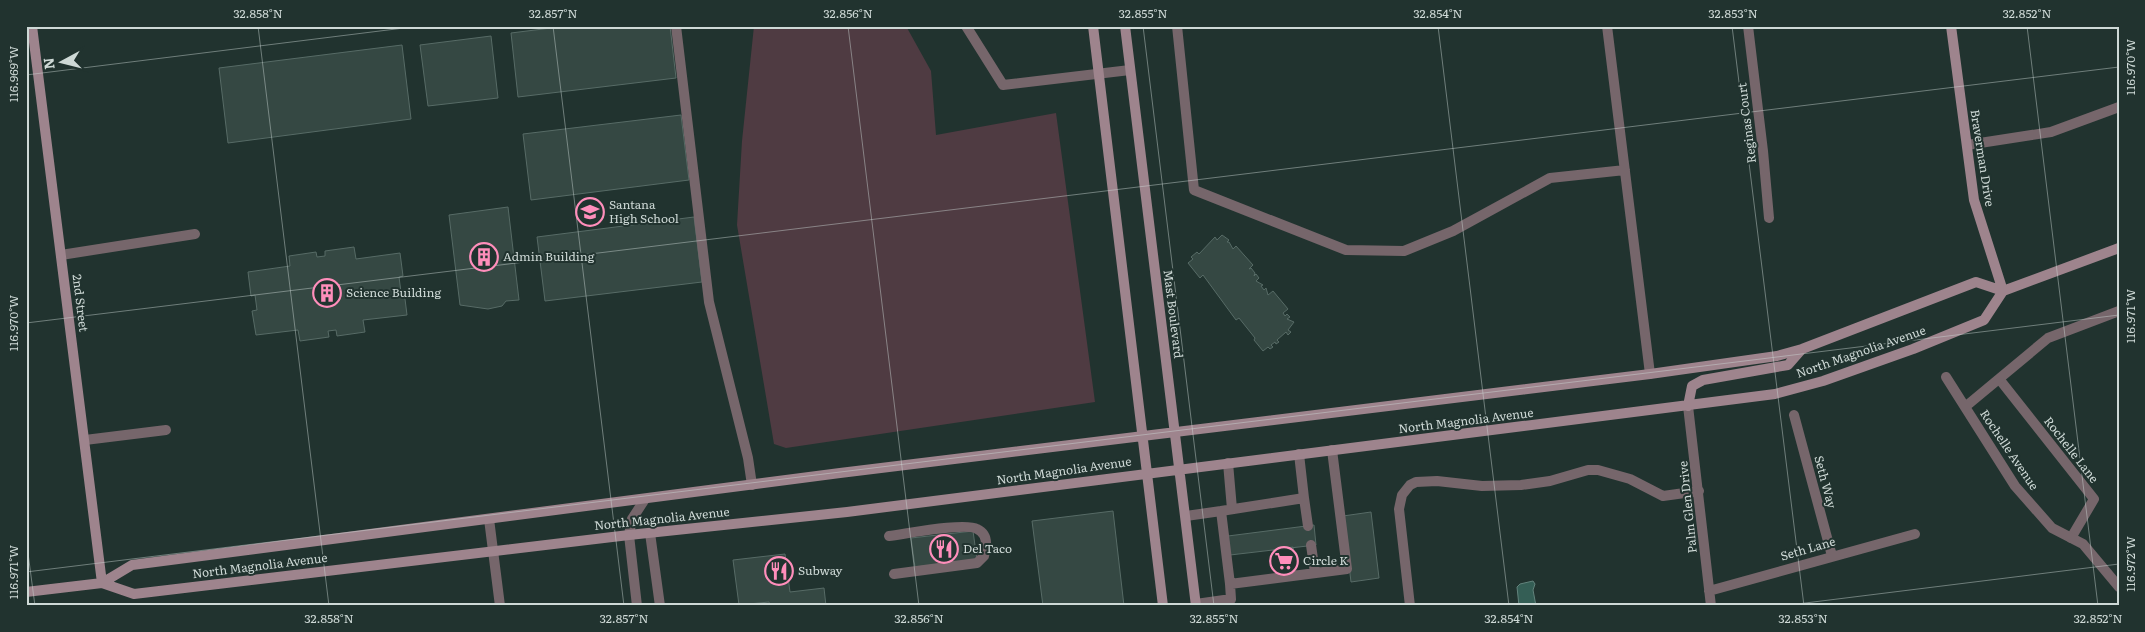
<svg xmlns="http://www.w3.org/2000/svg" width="2145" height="632" viewBox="0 0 2145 632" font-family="Literata,serif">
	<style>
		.green { fill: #4f3b42 }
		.water { fill: #345e55; stroke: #62837c }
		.building { fill: #354843; stroke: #576b66 }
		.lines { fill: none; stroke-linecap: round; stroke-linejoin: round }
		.lane { stroke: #76666b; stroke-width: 10 }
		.street { stroke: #76666b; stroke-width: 10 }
		.secondary { stroke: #9e848d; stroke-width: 10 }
		.ticks { fill: none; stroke: #ced9d6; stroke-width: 1; stroke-opacity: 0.45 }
		.labels { text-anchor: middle; stroke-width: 4; stroke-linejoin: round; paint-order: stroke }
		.street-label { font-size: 12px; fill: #ced9d6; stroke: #21332f }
		.poi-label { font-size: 12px; fill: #ced9d6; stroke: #21332f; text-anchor: start }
		.neatline { fill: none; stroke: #ced9d6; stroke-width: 2 }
		.ticks-label { font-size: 12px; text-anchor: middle; fill: #ced9d6 }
	</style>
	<rect width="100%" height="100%" fill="#21332f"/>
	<path class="green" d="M754,26H906L931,71L936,135L1056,113L1095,402L786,448L774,444L737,225L742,141Z"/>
	<path class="water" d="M1533,581L1535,584L1533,590L1536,606H1519L1517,587L1520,584Z"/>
	<path class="building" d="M567,26H670L676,78L518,97L511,33Z
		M491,36L498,98L428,106L420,45Z
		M402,45L411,119L228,143L219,68Z
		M681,115L689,180L531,200L523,134Z
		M508,207L519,300L506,301L502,306L488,309L460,305L449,215Z
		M694,217L702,282L545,301L537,237Z
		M1222,235L1229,240L1227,242H1229L1233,249L1236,246L1253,265L1249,269L1251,268L1255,273L1254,276L1256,274L1259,278L1256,281L1263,285L1261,286L1264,290L1266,288L1268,295L1273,291L1288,309L1283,313L1285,316L1287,314L1290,317L1287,319L1294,322L1288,330L1291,332L1288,335L1286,332L1277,340L1279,342L1276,344L1275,342L1271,345L1273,347L1270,349L1268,347L1263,351L1254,340L1255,338L1239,318L1236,320L1203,275L1200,278L1188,263L1193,259L1191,257L1197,252L1199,254L1215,237L1217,240Z
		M354,247L356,259L400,253L403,276L399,277L401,292L404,291L407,315L363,320L365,332L337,336L336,330L328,331L329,337L300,341L298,330L256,335L252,311L257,310L255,295L251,296L248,272L290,266L289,256L316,252L317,257L325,256V251Z
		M1113,511L1124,606H1043L1032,521Z
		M1371,512L1379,578L1351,582L1343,516Z
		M1314,525L1316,545L1230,555L1228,536Z
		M973,531L977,560L915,567L911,538Z
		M1293,547L1296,572L1276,574L1273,550Z
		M785,554L790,592L824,588L826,606H770L769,602L739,605L733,560Z"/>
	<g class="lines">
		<path class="lane" d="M676,26L709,302L748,458L752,485
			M966,26L1003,85L1130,70
			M61,255L195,234
			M2000,380L2094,499L2071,538
			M85,440L166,430
			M1228,463L1232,509
			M1304,498L1308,526
			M1221,511L1304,498L1299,454
			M1186,516L1221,511L1230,584
			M650,533L660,606
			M889,536C906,534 965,522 977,529C988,534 987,546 984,556L977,563L894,574
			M1311,545L1315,573
			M1196,604L1231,599L1230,584L1347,569L1332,450
			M637,606L629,535L632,519L645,499
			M1410,606L1399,509L1402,495L1410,485L1416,482L1437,481L1482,486L1521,485L1550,481L1588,470H1598L1630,479L1663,496L1699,491"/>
		<path class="street" d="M1177,26L1194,190L1346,250L1404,251L1453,231L1550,178L1625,170
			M1607,26L1650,374
			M1748,26L1763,151L1769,218
			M1967,145L2051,132L2119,107
			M1946,377L2015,486L2052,528L2083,544L2119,587
			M1688,406L1711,606
			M1965,407L2048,338L2119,311
			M1794,415L1832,556
			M489,519L500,606
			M1709,591L1915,534"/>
		<path class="secondary" d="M32,26L102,583
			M1093,26L1163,606
			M1125,26L1196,606
			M1951,26L1974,200L2003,291
			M1688,406L1692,386L1703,380L1788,365L1802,349
			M102,583L134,594L629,535L847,512L1775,394L1823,381L1913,349L1984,320L2003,291L2119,248
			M26,592L102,583L132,565L840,473L1650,374L1777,356L1802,349L1976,282L2003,291"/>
	</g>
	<path class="ticks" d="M258,26L329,606M553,26L624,606M848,26L919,606M1143,26L1214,606M1438,26L1509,606M1732,26L1804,606M2027,26L2098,606M26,75L420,26M26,323L2119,67M26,538L35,606M26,572L2119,315M1781,606L2119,564"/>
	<defs>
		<symbol id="school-ring" viewBox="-11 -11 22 22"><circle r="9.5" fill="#21332f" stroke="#ff8ebb" stroke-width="1.5"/><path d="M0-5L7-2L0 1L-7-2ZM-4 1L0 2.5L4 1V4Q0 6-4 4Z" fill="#ff8ebb"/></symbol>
		<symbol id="building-ring" viewBox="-11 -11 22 22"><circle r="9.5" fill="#21332f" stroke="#ff8ebb" stroke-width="1.5"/><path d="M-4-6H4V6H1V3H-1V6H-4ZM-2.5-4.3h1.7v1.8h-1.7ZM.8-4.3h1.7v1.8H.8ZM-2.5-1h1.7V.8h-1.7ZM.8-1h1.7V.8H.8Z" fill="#ff8ebb"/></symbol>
		<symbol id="restaurant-ring" viewBox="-11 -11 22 22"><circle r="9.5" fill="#21332f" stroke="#ff8ebb" stroke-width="1.5"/><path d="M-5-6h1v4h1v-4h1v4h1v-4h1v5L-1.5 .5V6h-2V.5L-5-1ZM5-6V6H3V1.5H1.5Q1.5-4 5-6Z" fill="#ff8ebb"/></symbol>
		<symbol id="supermarket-ring" viewBox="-11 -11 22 22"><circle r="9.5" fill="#21332f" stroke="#ff8ebb" stroke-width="1.5"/><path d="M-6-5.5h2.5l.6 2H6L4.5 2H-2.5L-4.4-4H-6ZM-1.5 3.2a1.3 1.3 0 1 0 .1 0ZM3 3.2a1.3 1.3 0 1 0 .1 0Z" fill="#ff8ebb"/></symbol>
	</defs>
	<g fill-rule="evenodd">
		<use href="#school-ring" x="574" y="196" width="32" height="32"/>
		<use href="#building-ring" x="468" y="241" width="32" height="32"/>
		<use href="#building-ring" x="311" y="277" width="32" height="32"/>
		<use href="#restaurant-ring" x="928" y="533" width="32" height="32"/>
		<use href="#supermarket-ring" x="1268" y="545" width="32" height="32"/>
		<use href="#restaurant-ring" x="763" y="555" width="32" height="32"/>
	</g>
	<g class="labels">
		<g class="street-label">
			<text transform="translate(1747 123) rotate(-97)" y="4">Reginas Court</text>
			<text transform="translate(1982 158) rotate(81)" y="4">Braverman Drive</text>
			<text transform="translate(80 303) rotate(83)" y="4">2nd Street</text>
			<text transform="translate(1173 314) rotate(83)" y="4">Mast Boulevard</text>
			<text transform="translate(1861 352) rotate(-19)" y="4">North Magnolia Avenue</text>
			<text transform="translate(1466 421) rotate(-7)" y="4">North Magnolia Avenue</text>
			<text transform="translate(2009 450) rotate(56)" y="4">Rochelle Avenue</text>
			<text transform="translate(2071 450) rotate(52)" y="4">Rochelle Lane</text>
			<text transform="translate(1064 471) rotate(-8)" y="4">North Magnolia Avenue</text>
			<text transform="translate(1825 482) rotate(75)" y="4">Seth Way</text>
			<text transform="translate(1688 507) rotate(-96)" y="4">Palm Glen Drive</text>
			<text transform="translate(662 519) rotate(-6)" y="4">North Magnolia Avenue</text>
			<text transform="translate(1808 549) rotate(-16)" y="4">Seth Lane</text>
			<text transform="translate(260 566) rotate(-7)" y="4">North Magnolia Avenue</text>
		</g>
		<g class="poi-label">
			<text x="609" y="209">Santana<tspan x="609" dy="14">High School</tspan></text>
			<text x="503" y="261">Admin Building</text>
			<text x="346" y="297">Science Building</text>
			<text x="963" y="553">Del Taco</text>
			<text x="1303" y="565">Circle K</text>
			<text x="798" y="575">Subway</text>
		</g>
	</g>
	<rect width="2145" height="632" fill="none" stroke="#21332f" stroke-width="55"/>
	<g transform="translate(62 62) rotate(263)" stroke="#21332f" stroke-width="4" paint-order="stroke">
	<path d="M0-4L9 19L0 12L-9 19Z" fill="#ced9d6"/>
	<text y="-8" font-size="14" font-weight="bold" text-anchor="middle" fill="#ced9d6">N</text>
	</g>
	<rect x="28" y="28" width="2090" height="576" class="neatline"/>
	<g class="ticks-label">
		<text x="258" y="18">32.858°N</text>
		<text x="553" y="18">32.857°N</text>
		<text x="848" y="18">32.856°N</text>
		<text x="1143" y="18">32.855°N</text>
		<text x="1438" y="18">32.854°N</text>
		<text x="1733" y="18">32.853°N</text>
		<text x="2027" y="18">32.852°N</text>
		<text transform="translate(2131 67) rotate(-90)" y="4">116.970°W</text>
		<text transform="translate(14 74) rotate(-90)" y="4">116.969°W</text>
		<text transform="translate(2131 316) rotate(-90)" y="4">116.971°W</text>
		<text transform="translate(14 323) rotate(-90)" y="4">116.970°W</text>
		<text transform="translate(2131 564) rotate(-90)" y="4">116.972°W</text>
		<text transform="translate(14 572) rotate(-90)" y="4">116.971°W</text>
		<text x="329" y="623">32.858°N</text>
		<text x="624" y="623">32.857°N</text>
		<text x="919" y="623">32.856°N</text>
		<text x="1214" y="623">32.855°N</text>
		<text x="1509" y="623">32.854°N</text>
		<text x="1803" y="623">32.853°N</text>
		<text x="2098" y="623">32.852°N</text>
	</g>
</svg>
